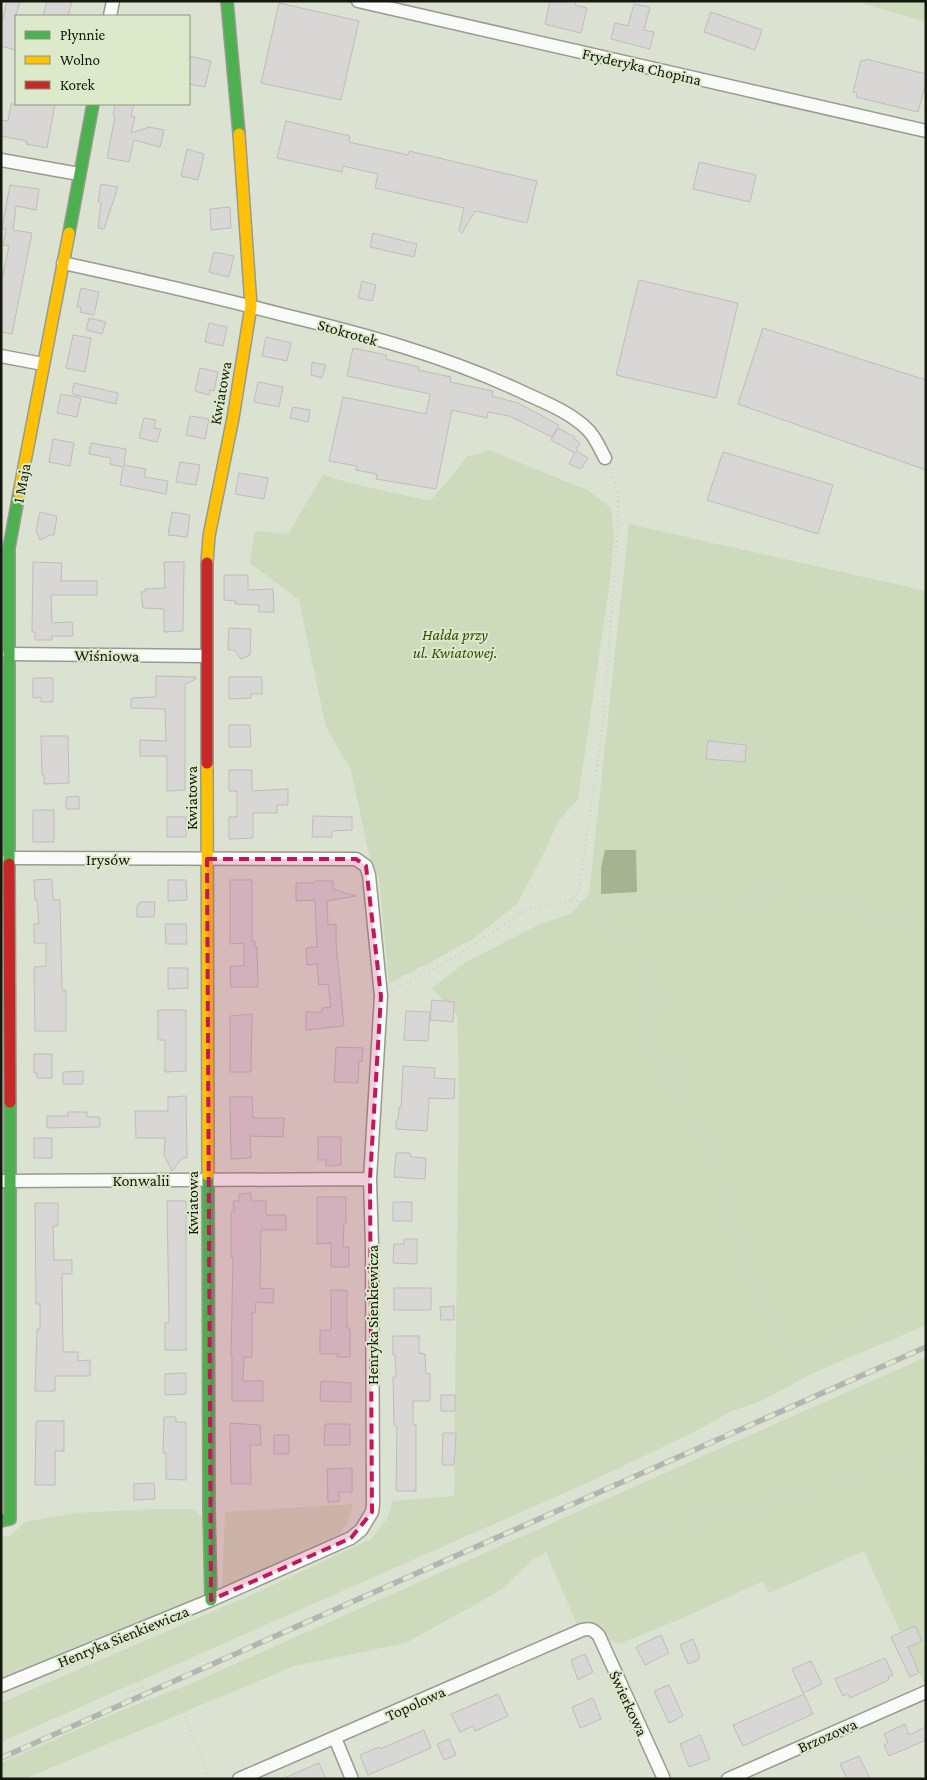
<svg xmlns="http://www.w3.org/2000/svg" width="927" height="1780" viewBox="0 0 927 1780" font-family="'Crimson Pro',serif">
	<style>
		.green { fill: #cddabb }
		.water { fill: #a5b391 }
		.building { fill: #d8d7d5; stroke: #bebdbb }
		.lines { fill: none; stroke-linecap: round; stroke-linejoin: round }
		.street-casing { stroke: #969c8f; stroke-width: 15 }
		.fast-casing { stroke: #969c8f; stroke-width: 14 }
		.slow-casing { stroke: #969c8f; stroke-width: 14 }
		.jam-casing { stroke: #969c8f; stroke-width: 14 }
		.path { stroke: #ced0cb; stroke-width: 2.5; stroke-dasharray: 1 4; stroke-linecap: butt }
		.street { stroke: #fafbf8; stroke-width: 12 }
		.fast { stroke: #4caf50; stroke-width: 11 }
		.slow { stroke: #ffc107; stroke-width: 11 }
		.jam { stroke: #c62828; stroke-width: 11 }
		.rail-casing { stroke: #b4b5b2; stroke-width: 5.5 }
		.rail { stroke: #dce9ca; stroke-width: 4; stroke-dasharray: 11; stroke-linecap: butt }
		.marked { fill: #c2185b; fill-opacity: 0.2; stroke: #c2185b; stroke-width: 4; stroke-dasharray: 10 6; stroke-linejoin: round }
		.labels { text-anchor: middle; stroke-width: 4; stroke-linejoin: round; paint-order: stroke }
		.street-label { font-size: 16px; fill: #14180d; stroke: #dce9ca }
		.park-label { font-size: 16px; font-style: italic; fill: #394d0a; stroke: #dce9ca }
	</style>
	<rect width="100%" height="100%" fill="#dbe2d1"/>
	<path class="green" d="M855,1H926V22Z
		M489,450L587,490L611,508L614,537L610,581L578,799L558,821L546,849L517,904L474,938L431,962L389,983L379,879L369,855L351,770L326,727L299,600L250,563L255,531L288,534L323,475L354,484L430,501L458,469L467,456L479,454Z
		M629,524L926,591V1325L813,1373L761,1401L732,1411L694,1432L598,1478L1,1742V1703L258,1592L371,1539L387,1519L392,1501L454,1496L459,1076L457,1016L432,988L468,961L538,925L570,914L589,894Z
		M926,1357V1682H924L908,1647L922,1640L915,1626L901,1633L864,1551L769,1593L763,1581L685,1617L619,1644L577,1625L546,1552L532,1560L501,1590L406,1643L294,1666L24,1779H1V1763L108,1716L190,1684Z
		M353,1504L347,1525L338,1535L222,1589L225,1512Z
		M156,1509H193L202,1517L204,1595L1,1677V1537L10,1536L25,1522L75,1513Z"/>
	<path class="water" d="M605,850H636L637,892L601,894V868Z"/>
	<path class="building" d="M7,1H20L16,16V50L1,46V27Z
		M47,1H72L68,16H43Z
		M550,1H576L575,5L587,8L581,33L545,24Z
		M279,3L359,21L341,100L261,83Z
		M634,4L650,7L644,30L654,32L650,49L611,39L615,23L628,26Z
		M711,12L762,30L755,50L704,32Z
		M189,56L211,61L205,87L189,84Z
		M866,59L926,74V82L918,112L856,97L857,93L853,92L861,60L865,61Z
		M11,104H55L47,148L26,144L27,141L1,136V120L8,121Z
		M115,104H134L131,116L135,117L131,133L149,127L164,130L160,147L134,140L129,162L107,158L115,117L113,116Z
		M286,121L350,136L349,142L408,155L409,151L537,181L527,223L475,211L462,233L459,231L464,208L375,188L378,174L343,166L342,172L277,158Z
		M187,149L204,154L198,180L181,176Z
		M699,162L756,175L750,202L693,189Z
		M101,184L118,187L104,229L98,228L101,203L98,202Z
		M10,185L39,189L36,210L16,206L13,230L32,233L12,334L1,332V284L9,246L3,245L6,229L2,228Z
		M230,207L231,228L211,230L210,209Z
		M373,233L417,244L414,257L370,247Z
		M214,252L234,256L229,277L209,272Z
		M639,280L738,303L716,398L616,375Z
		M362,281L376,285L372,301L358,298Z
		M81,288L99,292L94,315L80,312L81,307H77Z
		M89,318L106,322L102,334L86,330Z
		M209,323L227,327L223,346L205,342Z
		M763,328L926,380V470L738,404Z
		M73,335L91,338L85,372L66,368Z
		M266,337L291,343L287,361L262,356Z
		M353,348L386,355V359L419,367L418,370L451,377L450,382L493,391L492,396L518,403L559,425L552,437L509,416L488,412L487,418L452,410L436,489L376,479L377,474L356,470L357,466L329,461L343,397L426,414L430,394L347,376Z
		M312,362L326,365L322,378L311,375Z
		M200,368L218,372L214,391L210,390L209,395L195,391Z
		M258,382L283,387L279,407L254,402Z
		M74,383L118,393L116,404L72,394Z
		M61,394L81,398L77,417L57,413Z
		M293,407L310,410L308,422L290,418Z
		M190,416L209,419L205,439L186,435Z
		M144,418L156,420L154,428L161,429L157,442L139,438Z
		M558,428L575,437L574,439L580,443L576,451L588,458L581,469L569,464L575,453L551,440Z
		M53,439L74,443L70,466L49,462Z
		M91,443L126,449L124,465L146,469L144,477L168,481L166,494L120,485L123,467L110,464L111,458L89,454Z
		M723,452L833,485L818,534L707,500Z
		M180,462L200,465L196,485L176,482Z
		M239,473L268,478L264,499L235,494Z
		M40,512L57,516L54,535H50L40,540L36,531Z
		M172,512L190,515L187,537L168,535Z
		M33,562L62,563L61,581H97V595H51L52,623L72,622L73,636H52V640H35V632H32Z
		M164,562H184L183,631L164,632V609L143,608L141,592H145V589L165,588Z
		M224,575H248V590L273,589L274,612H259V605L235,604L236,601L224,600Z
		M229,628L251,629L250,655L241,659L234,650H228Z
		M156,676L196,677V679L185,684V790L167,791V756H140V740L166,741L165,709L131,708V698L156,697Z
		M229,677H262V694H251V698L229,699Z
		M33,678H53V702H41V697L33,698Z
		M229,725H250L251,747H229Z
		M41,736H68L69,783L44,784V775H42Z
		M708,741L746,745L745,762L706,759Z
		M229,770H252V791L288,789V805H277V813H253V838L229,839V817H237V791H229Z
		M79,796V809H66V797Z
		M33,810H54V842H33Z
		M313,816L352,817V830L332,831V837H312Z
		M167,817H186V837H167Z
		M52,879L53,900H60L62,990H66V1031H35L34,967L46,966V943H34V924H39L37,899L35,900L34,880Z
		M168,880H186L187,900L168,901Z
		M230,880H252V941H255V947H257L258,987H231L230,966H244V943L230,944Z
		M314,881H333V889L356,896L327,901L328,925L336,924V943L344,1026L306,1030V1012H322V1008L331,1007L328,984L319,985L317,964L307,965L306,948L317,947L315,900L296,901V883H314Z
		M140,902H155L154,917H137V905H139Z
		M165,924H186L187,944H166Z
		M168,968H188V988L168,989Z
		M432,1000L454,1002L453,1022L430,1020Z
		M158,1010H186V1071L165,1072V1040H158Z
		M406,1011L430,1012L428,1041L404,1040Z
		M252,1014L251,1072H230V1016Z
		M336,1047L363,1048L362,1062H359L358,1083L334,1082Z
		M34,1054H52V1078H37V1073H34Z
		M403,1066L435,1068L434,1078L455,1079L454,1099L429,1098L427,1131L396,1129V1121L398,1119L399,1107L401,1108Z
		M83,1071V1084H63V1072Z
		M186,1096L187,1158H182L172,1171L164,1155L165,1138H136L135,1111H168V1097Z
		M230,1097H252L253,1118H284L283,1137L250,1136L251,1158L231,1159Z
		M68,1112H87V1117H100V1127L47,1128V1116H68Z
		M318,1137H341V1165L326,1166V1160H318Z
		M34,1138H52V1158H34Z
		M396,1153H410L411,1157L426,1158L425,1179L394,1177Z
		M251,1193V1201H266V1215H286V1230H261L260,1288L274,1289L273,1303L256,1302L255,1313H252V1357H244L243,1381H263V1401H232V1356H231L233,1257H231V1212H234L233,1201H239V1194Z
		M317,1197H346V1223H344L343,1247H349V1267H331V1243L317,1244Z
		M167,1201H186V1350H165V1323H169Z
		M393,1202H412V1221H393Z
		M35,1203H58V1226H53L54,1260H72V1274H62L63,1352H78V1361L90,1360V1376H55V1391H35L37,1329H40V1304H36Z
		M404,1239H417V1264L393,1263L394,1244H404Z
		M394,1288H431V1310H394Z
		M331,1290H347V1328H350V1357H337V1354H320V1330H331Z
		M454,1306V1320H441L440,1307Z
		M393,1336H419V1353L425,1354L426,1374H430V1401H413V1425H416V1491H396L397,1426H394L393,1377H396L395,1355H393Z
		M186,1373V1394L165,1395V1374Z
		M321,1381L351,1383V1402L320,1401Z
		M441,1395H455V1411H441Z
		M164,1417H176V1422H186V1480L166,1479V1453H163Z
		M36,1421H64V1451H55V1485H35Z
		M230,1423L260,1425L261,1445H250L251,1484H231Z
		M325,1424H350V1445H324Z
		M443,1433H456L454,1465H442Z
		M274,1435H289V1454H274Z
		M352,1468V1492H339V1502H328L327,1469Z
		M154,1483L155,1499L134,1500V1484Z
		M915,1626L922,1641L908,1647L919,1673L910,1677L891,1637Z
		M661,1635L669,1653L645,1665L636,1647Z
		M693,1639L699,1655V1660L688,1664L680,1645Z
		M585,1654L593,1672L578,1680L571,1660Z
		M885,1658L893,1675L888,1677L889,1680L850,1698L848,1694L843,1696L835,1679Z
		M811,1661L822,1684L803,1693L792,1669Z
		M669,1685L683,1716L669,1723L654,1691Z
		M498,1694L508,1716L475,1731L473,1726L460,1732L451,1714Z
		M804,1694L813,1714L743,1746L733,1725Z
		M593,1698L601,1719L580,1728L572,1707Z
		M905,1724L909,1735L926,1727V1740L889,1756L884,1745L888,1743L884,1734Z
		M424,1730L431,1748L368,1775L360,1755L379,1747L380,1749Z
		M700,1735L710,1759L689,1767L680,1744Z
		M449,1739L456,1755L444,1760L437,1744Z
		M859,1756L870,1779H847L840,1764Z
		M319,1763L326,1779H282Z"/>
	<g class="lines">
		<defs>
			<path id="street" d="M358,1L926,131
				M110,16L113,1
				M1,160L79,174
				M63,263C137,279 211,296 284,315C364,334 444,356 518,390C541,401 569,411 587,429C595,436 600,449 605,458
				M1,356L43,364
				M9,654L206,656
				M1,1181L370,1179
				M1,1686L211,1600L351,1538L361,1530L372,1512L373,1504L372,1246L370,1179L381,996L369,875L366,866L356,859L9,858
				M335,1738L352,1779
				M239,1779L582,1630C590,1628 593,1629 599,1636L664,1779
				M728,1779L926,1692"/>
			<path id="fast" d="M227,1L239,134
				M69,233L93,104
				M9,864V548L19,493
				M208,1175L209,1511L211,1600
				M1,1521L10,1519V1102"/>
			<path id="slow" d="M19,493L69,233
				M207,563L209,536L233,418L251,306L239,134
				M207,763L208,1175"/>
			<path id="jam" d="M207,763V563
				M9,864L10,1102"/>
		</defs>
		<use href="#street" class="street-casing"/>
		<use href="#fast" class="fast-casing"/>
		<use href="#slow" class="slow-casing"/>
		<use href="#jam" class="jam-casing"/>
		<path class="path" d="M572,900L592,904L780,894L883,916L926,922
			M592,904L600,920L640,947L648,976L655,990L653,1014L645,1033L643,1050L664,1064L679,1077L688,1108L703,1132L714,1155L735,1227L758,1291L768,1307L773,1335L784,1357L800,1348L825,1349L856,1335L877,1321L926,1308
			M393,990L453,958L529,908L556,904L572,900L579,889L603,723L614,579L619,500L614,480L610,471
			M387,1505L432,1500L438,1506L455,1512L470,1520L481,1528L497,1542L507,1545L514,1544L533,1549L561,1547
			M586,1617L566,1573L561,1553V1547L565,1540L580,1531L608,1523H655L736,1513L926,1458
			M125,1650L142,1687L134,1690L140,1704L148,1701L150,1705
			M129,1692L134,1690
			M139,1701L149,1698C156,1701 161,1707 170,1708
			M1,1768L117,1717L154,1703L160,1714L180,1704L210,1779"/>
		<use href="#street" class="street"/>
		<use href="#fast" class="fast"/>
		<use href="#slow" class="slow"/>
		<use href="#jam" class="jam"/>
		<defs>
			<path id="rail" d="M1,1758L926,1347"/>
		</defs>
		<use href="#rail" class="rail-casing"/>
		<use href="#rail" class="rail"/>
	</g>
	<path class="marked" d="M207,859H356L366,866L381,996L370,1179L372,1512L351,1538L211,1600Z"/>
	<g class="labels">
		<g class="street-label">
			<text transform="translate(642 66) rotate(13)" y="6">Fryderyka Chopina</text>
			<text transform="translate(348 332) rotate(16)" y="6">Stokrotek</text>
			<text transform="translate(220 393) rotate(-80)" y="6">Kwiatowa</text>
			<text transform="translate(21 483) rotate(-79)" y="6">1 Maja</text>
			<text transform="translate(107 655) rotate(1)" y="6">Wiśniowa</text>
			<text transform="translate(191 798) rotate(-90)" y="6">Kwiatowa</text>
			<text x="108" y="865">Irysów</text>
			<text x="141" y="1186">Konwalii</text>
			<text transform="translate(192 1203) rotate(-90)" y="6">Kwiatowa</text>
			<text transform="translate(372 1315) rotate(-90)" y="6">Henryka Sienkiewicza</text>
			<text transform="translate(123 1636) rotate(-22)" y="6">Henryka Sienkiewicza</text>
			<text transform="translate(415 1703) rotate(-24)" y="6">Topolowa</text>
			<text transform="translate(629 1703) rotate(65)" y="6">Świerkowa</text>
			<text transform="translate(827 1735) rotate(-24)" y="6">Brzozowa</text>
		</g>
		<g class="park-label">
			<text x="455" y="640">Hałda przy<tspan x="455" dy="18">ul. Kwiatowej.</tspan></text>
		</g>
	</g>
	<rect width="927" height="1780" fill="none" stroke="#14180d" stroke-width="5"/>
	<rect x="15" y="15" width="175" height="90" fill="#dce9ca" stroke="#8c957e"/>
	<rect x="25" y="31" width="25" height="8" fill="#4caf50" stroke="#8c957e"/>
	<text x="60" y="40" font-size="15" fill="#14180d">Płynnie</text>
	<rect x="25" y="56" width="25" height="8" fill="#ffc107" stroke="#8c957e"/>
	<text x="60" y="65" font-size="15" fill="#14180d">Wolno</text>
	<rect x="25" y="81" width="25" height="8" fill="#c62828" stroke="#8c957e"/>
	<text x="60" y="90" font-size="15" fill="#14180d">Korek</text>
</svg>
